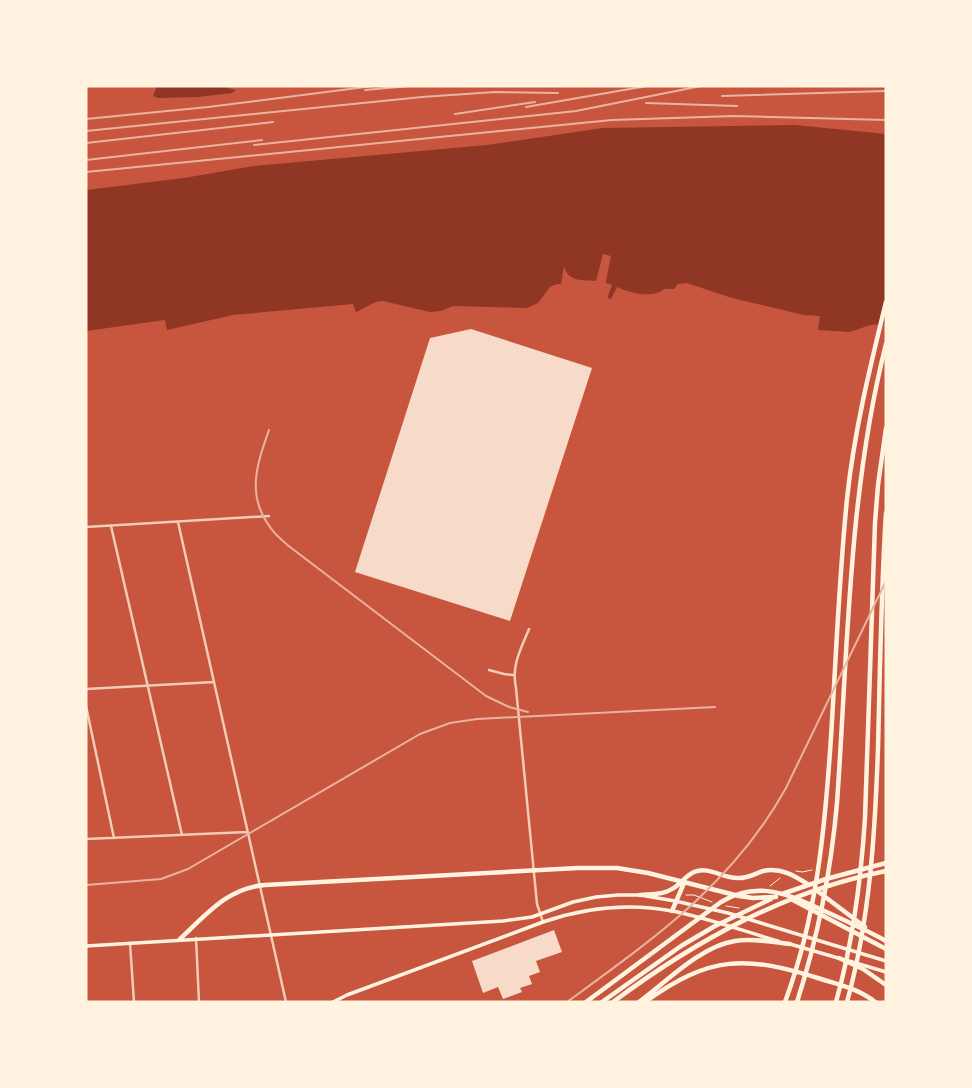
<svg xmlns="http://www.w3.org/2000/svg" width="972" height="1088" viewBox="0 0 972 1088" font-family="Ubuntu,sans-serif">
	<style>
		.water { fill: #8f3625 }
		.building { fill: #f7dbc8 }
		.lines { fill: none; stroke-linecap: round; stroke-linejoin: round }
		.path { stroke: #fff3e0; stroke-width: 1 }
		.minor { stroke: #f1ccb7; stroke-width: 2.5 }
		.primary { stroke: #fff3e0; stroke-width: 3.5 }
		.trunk { stroke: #fff3e0; stroke-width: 3.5 }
		.motorway { stroke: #fff3e0; stroke-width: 4.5 }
		.rail { stroke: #e9b49f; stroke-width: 2 }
	</style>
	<rect width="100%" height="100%" fill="#c8553d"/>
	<path class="water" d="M157,86H220L236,90L232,93L198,97L158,98L153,96Z
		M795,125L886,134V324L870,325L850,332L818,330L820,316L804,315L732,298L687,283L678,284L674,289H664C652,299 630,293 617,287L611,299L608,298V296L612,285L606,283V281L611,256L603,254L596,281C582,280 568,282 564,266L561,284H557L550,287L538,303L527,308L453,306L441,311L430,312L383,301C372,301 365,309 356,312L353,304L233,315L167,330L165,320L86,331V190L184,178L254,166L487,145L603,128Z"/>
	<path class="building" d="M471,329L592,368L510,621L355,572L430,338Z
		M554,930L562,952L536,961L540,972L529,976L532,984L520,988L522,992L503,999L498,987L483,993L472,961Z"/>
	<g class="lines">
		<path class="path" d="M796,871L802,872L812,870
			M770,886L780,878
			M686,895H694L712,902
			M726,906L739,908"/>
		<path class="minor" d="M178,522L286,1002
			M111,526L182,835
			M86,527L269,516
			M529,629C521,649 511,665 516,688L537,904L543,922
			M489,670L504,674L513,675
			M86,689L214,682
			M86,706L114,838
			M86,839L247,832
			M196,938L199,1002
			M130,943L134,1002"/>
		<path class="primary" d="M86,946L503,921L532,917L573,902L596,897L618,895H640L675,901L728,913L886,961
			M333,1002L347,995L543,922C584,908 629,903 672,911C708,918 743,931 778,941"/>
		<path class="trunk" d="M790,944L838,958
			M849,961L886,972"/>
		<path class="motorway" d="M816,890L865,927
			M782,894L826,879L886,863
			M640,895C650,894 663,895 672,889C680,885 685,876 694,872C709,866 722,878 737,878C747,879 754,874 763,871C781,867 795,876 809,885
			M791,899L886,949
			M672,911L684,883
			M180,939C206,915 227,888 265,885L578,868H617L648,873L739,896L753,898L776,897
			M839,958L863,969L886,985
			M586,1002L721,902C760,878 794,897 831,914C850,923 868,931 886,941
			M602,1002L681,946L715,926L771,899
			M613,1002C695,941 785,891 886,871
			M639,1002C666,982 701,946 735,941C753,938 772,942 790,944
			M645,1002C710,955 746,955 821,979C840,985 859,989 875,1002
			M785,1002C817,916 825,828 831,737C836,658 839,578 847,499C854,432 870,367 886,302
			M797,1002C818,937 831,871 837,803C848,649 848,494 886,344
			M836,1002C853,942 861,880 865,818L875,523L878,485L886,428
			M847,1002C870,919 875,834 878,748C880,670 881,591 886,513"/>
		<path class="rail" d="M365,90L410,86
			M722,96L886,91
			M646,103L737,106
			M526,107L647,86
			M455,114L535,102
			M86,119L208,107L373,86
			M86,131L422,97L495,92L558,93
			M86,143L273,122
			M254,145L576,111L701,86
			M86,160L262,140
			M86,172L612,120L734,116L886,120
			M269,430C257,464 246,495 270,527C275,535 283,541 290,547L486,696L509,707L528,712
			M86,885L161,879L188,869L420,734L450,723L477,719L715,707
			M567,1002C653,939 733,884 786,788L886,581"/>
	</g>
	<rect width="972" height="1088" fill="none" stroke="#fff3e0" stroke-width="175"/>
</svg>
